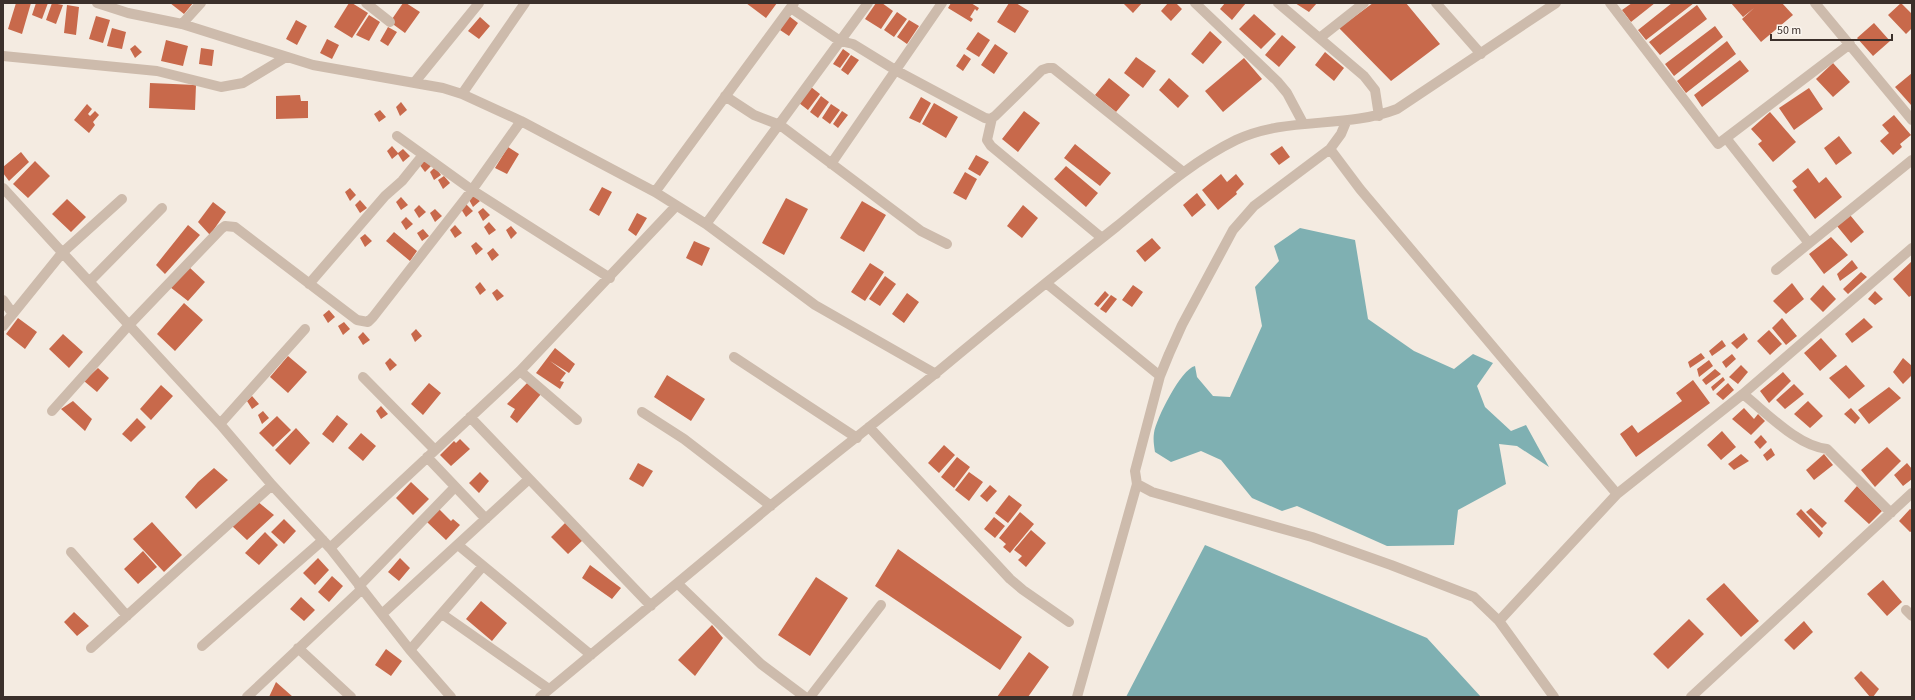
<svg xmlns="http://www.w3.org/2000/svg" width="1915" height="700" viewBox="0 0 1915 700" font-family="'Source Sans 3',sans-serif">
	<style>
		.water { fill: #7fb0b2 }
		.building { fill: #c8694b }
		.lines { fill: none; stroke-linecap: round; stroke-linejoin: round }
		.service { stroke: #cdbbac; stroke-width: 10 }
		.minor { stroke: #cdbbac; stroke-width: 10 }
	</style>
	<rect width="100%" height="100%" fill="#f4ebe1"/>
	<path class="water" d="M1300,228L1355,240L1368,319L1414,351L1454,369L1473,354L1493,363L1477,386L1485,407L1511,431L1526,425L1549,467L1517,446L1499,444L1506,484L1458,510L1454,545L1387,546L1297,506L1282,511L1252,498L1221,460L1201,451L1171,462L1155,452C1154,446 1153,439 1154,433C1156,419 1181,369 1195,366L1197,377L1213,396L1230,397L1262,326L1255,287L1279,261L1274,246Z
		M1205,545L1427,638L1481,697H1126Z"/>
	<path class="building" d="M16,3H31L22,34L8,29Z
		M36,3H48L42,19L32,15Z
		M52,3L63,5L56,24L46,20Z
		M170,3H193L184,14Z
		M349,3H352L368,13L352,38L334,27Z
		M403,3H406L420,12L405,33L390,22Z
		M746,3H777L766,18Z
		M876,3H882L893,11L881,29L865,19Z
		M951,3H971L979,8L977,11L975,9L970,17L973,19L971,22L948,8Z
		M1009,3H1016L1029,11L1015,33L997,22Z
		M1123,3H1142L1133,13Z
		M1168,3H1176L1182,9L1171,21L1161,11Z
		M1225,3H1246L1232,20L1220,9Z
		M1295,3H1317L1309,12Z
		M1373,3H1406L1440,44L1391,81L1339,28Z
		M1632,3H1655L1631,22L1622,10Z
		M1672,3H1694L1646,40L1638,30Z
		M1731,3H1782L1793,15L1761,42L1742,19L1754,8L1743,17Z
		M1901,3L1912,14V28L1906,34L1888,15Z
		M67,5L79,7L76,35L64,33Z
		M1697,5L1707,19L1660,55L1649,42Z
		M897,12L907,19L894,37L884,30Z
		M1254,14L1276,34L1261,49L1239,29Z
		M369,15L380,22L369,41L356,35Z
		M96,16L110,20L103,43L89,39Z
		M789,16L798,23L789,36L780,30Z
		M480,17L490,26L479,39L468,31Z
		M296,20L307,26L297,45L286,39Z
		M909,20L919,26L907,44L897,37Z
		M1874,23L1890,41L1873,56L1857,38Z
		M1715,26L1723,37L1674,76L1665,64Z
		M388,27L397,32L388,46L380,41Z
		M112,28L126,32L122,49L107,46Z
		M1210,31L1222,42L1203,64L1191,54Z
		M978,32L990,40L979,57L966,49Z
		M1282,35L1296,47L1279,67L1265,55Z
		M327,39L339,45L332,59L320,53Z
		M166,40L188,46L183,66L161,61Z
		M1727,41L1736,54L1686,93L1677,81Z
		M995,44L1008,53L994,74L981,65Z
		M135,45L142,52L135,58L130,49Z
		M201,48L214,50L212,66L199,64Z
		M843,49L850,54L840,68L833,64Z
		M1325,52L1344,68L1334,81L1315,65Z
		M964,54L971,59L963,71L956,66Z
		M851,55L859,60L848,75L841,70Z
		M1136,57L1156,71L1143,88L1124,73Z
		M1244,58L1262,79L1223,112L1205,91Z
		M1740,60L1749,71L1702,107L1694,95Z
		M1833,63L1850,82L1833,97L1816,79Z
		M1912,73V104L1911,105L1895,87Z
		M1109,78L1130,95L1116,112L1095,95Z
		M1169,78L1189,96L1178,108L1159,90Z
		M150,83L196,85L195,110L149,108Z
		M811,87L820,94L808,110L799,103Z
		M1809,88L1823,109L1794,130L1779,108Z
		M300,95L301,101H308V118L276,119V96Z
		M821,96L829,102L818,118L810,112Z
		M921,97L931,103L920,123L909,118Z
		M401,102L407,110L400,116L396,107Z
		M934,103L958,117L946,138L922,124Z
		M87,104L92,109L88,114L90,116L95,111L99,115L93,122L95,125L89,133L74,120Z
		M831,104L840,110L830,124L822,118Z
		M380,110L386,117L379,122L374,114Z
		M842,111L848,115L838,128L833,124Z
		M1024,111L1040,123L1018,152L1002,139Z
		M1770,112L1796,142L1773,162L1758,144L1762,141L1751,129Z
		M1894,115L1911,135L1900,144L1902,147L1893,155L1880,141L1889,133L1882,125Z
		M1839,136L1852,153L1836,165L1824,148Z
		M1075,144L1111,173L1100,186L1064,158Z
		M392,146L398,153L403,149L410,156L403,162L398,154L392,159L387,151Z
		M1282,146L1290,157L1279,165L1270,154Z
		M508,147L519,154L507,174L495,168Z
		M21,152L29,162L9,181L3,173V167Z
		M976,155L989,162L980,176L968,169Z
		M425,159L431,166L425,172L419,164Z
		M35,161L50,176L28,198L13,184Z
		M1066,166L1098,193L1086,207L1054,179Z
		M435,167L441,175L434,180L430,172Z
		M1808,168L1819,183L1826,177L1842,197L1815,219L1793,190L1797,187L1792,181Z
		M965,172L977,179L966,200L953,193Z
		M1221,174L1227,182L1236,174L1244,184L1236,192L1237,194L1218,210L1202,190Z
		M444,176L450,183L443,189L438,180Z
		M602,187L612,192L599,216L589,210Z
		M350,188L356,195L350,201L345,192Z
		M1197,193L1206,205L1192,217L1183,205Z
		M473,194L480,201L473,207L468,198Z
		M401,197L408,205L401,210L396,202Z
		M786,198L808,209L784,255L762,243Z
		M67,199L86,217L71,232L52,214Z
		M360,200L367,208L360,213L355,205Z
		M862,201L886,215L864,252L840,238Z
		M213,202L226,212L210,235L198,222Z
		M466,204L473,211L466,217L461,209Z
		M419,205L426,212L419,218L414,210Z
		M1023,205L1038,218L1022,238L1007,226Z
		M483,208L490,215L483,221L478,212Z
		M435,209L442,216L435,222L430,213Z
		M637,213L647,218L636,236L628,230Z
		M1850,215L1864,232L1851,243L1837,226Z
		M406,217L413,224L406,230L401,222Z
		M489,222L496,230L489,235L484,227Z
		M188,225L200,235L165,274L156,265Z
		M455,225L462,233L455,238L450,230Z
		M511,226L517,233L511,239L506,230Z
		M423,229L429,236L422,241L417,233Z
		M394,232L417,251L410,261L386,241Z
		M365,234L372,241L365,247L360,238Z
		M1831,237L1848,255L1824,274L1809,254Z
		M1152,238L1161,248L1145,262L1136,251Z
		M694,241L710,248L702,266L686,258Z
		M476,242L483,249L476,255L471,246Z
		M493,248L499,255L492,261L487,253Z
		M1852,260L1858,268L1840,281L1837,274Z
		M1912,261V295L1909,297L1893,279Z
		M870,263L884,272L865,301L851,292Z
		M189,267L205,282L188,301L170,287Z
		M1861,272L1867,277L1848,294L1843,289Z
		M885,276L896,284L880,306L869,299Z
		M480,282L486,290L480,295L475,287Z
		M1792,283L1804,299L1786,314L1773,301Z
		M1133,285L1143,292L1132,307L1122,300Z
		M1823,285L1836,299L1823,312L1810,299Z
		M497,289L504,296L497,301L492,293Z
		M1105,291L1109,295L1098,307L1094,304Z
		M1875,291L1883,299L1875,305L1868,299Z
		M907,293L919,302L904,323L892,314Z
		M1111,295L1117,299L1106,313L1100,309Z
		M184,303L203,320L175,351L157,334Z
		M329,310L335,317L328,323L323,315Z
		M18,318L37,332L25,349L6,334Z
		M1782,318L1797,336L1786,345L1772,328Z
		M1864,318L1873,327L1852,343L1845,334Z
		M344,322L350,329L343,335L338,326Z
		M416,329L422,336L415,342L411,334Z
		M1769,330L1782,344L1770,355L1757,341Z
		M363,332L370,340L363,345L358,337Z
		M1744,333L1748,339L1737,349L1731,343Z
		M63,334L83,352L69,368L49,349Z
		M1821,338L1837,356L1820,371L1804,353Z
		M1722,340L1726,346L1712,356L1709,351Z
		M555,348L575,364L569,373L550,361L566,373L560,381L564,382L560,389L536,373Z
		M1701,353L1705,358L1690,368L1688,362Z
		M1732,354L1736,359L1726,368L1722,362Z
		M288,356L307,372L288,393L270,377Z
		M390,358L397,365L390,371L385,363Z
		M1903,358L1912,366V375L1903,384L1893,372Z
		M1709,360L1713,366L1699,377L1697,369Z
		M1741,365L1748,372L1738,384L1729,377Z
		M1846,365L1865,386L1849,399L1829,378Z
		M98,368L109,378L97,392L84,381Z
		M1715,369L1721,374L1706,385L1702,380Z
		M1783,372L1791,381L1769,403L1760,391Z
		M667,375L705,399L691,421L654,397Z
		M1723,377L1725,380L1713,391L1711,387Z
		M1693,380L1710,403L1636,457L1620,434L1632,425L1638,433L1682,401L1676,393Z
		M528,382L541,394L517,423L510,417L515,409L507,404Z
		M429,383L441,393L423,415L411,404Z
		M1728,383L1734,390L1723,400L1716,394Z
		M1794,384L1804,394L1785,409L1776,400Z
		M161,385L173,396L151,420L140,409Z
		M1889,387L1901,398L1869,424L1858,410Z
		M252,396L259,404L252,409L247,401Z
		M73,401L92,419L85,431L61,409Z
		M1808,401L1823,416L1810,428L1794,414Z
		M381,406L388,414L381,419L376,411Z
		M1744,408L1754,419L1758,414L1765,421L1751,435L1732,419Z
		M1851,408L1860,418L1855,424L1844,414Z
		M263,411L269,418L262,424L258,415Z
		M337,415L348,424L333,443L322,434Z
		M277,416L291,430L273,447L259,433Z
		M137,418L146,427L131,442L122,434Z
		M296,428L310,443L290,465L275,450Z
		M1722,431L1736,447L1721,460L1707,445Z
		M361,433L376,446L363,461L348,448Z
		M1761,435L1767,442L1760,449L1754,442Z
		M460,439L470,449L451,466L440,455L454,441L456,443Z
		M944,445L955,455L939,473L928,463Z
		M1887,447L1901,461L1875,487L1861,470Z
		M1771,448L1775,455L1767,461L1763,455Z
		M1741,454L1749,461L1734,470L1728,464Z
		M1824,454L1833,465L1814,480L1806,470Z
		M957,457L970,467L954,488L941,477Z
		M638,463L653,471L643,487L629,479Z
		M1907,463L1912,469V479L1903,486L1894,475Z
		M214,468L228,480L196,509L185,497L198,482Z
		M480,472L489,481L479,493L469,483Z
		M969,472L983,482L969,501L955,490Z
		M411,482L429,499L413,515L396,498Z
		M990,485L997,491L987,502L980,496Z
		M1857,486L1882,511L1869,524L1844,501Z
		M1009,495L1022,505L1008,523L995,513Z
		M257,501L274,515L247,540L231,525Z
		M1811,508L1827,523L1822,528L1806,512Z
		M439,509L451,521L453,519L460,525L446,540L427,522Z
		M1801,509L1823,533L1819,538L1796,514Z
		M1910,509L1912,510V531L1910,532L1899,521Z
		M1020,512L1034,524L1010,553L1003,547L1006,544L999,538Z
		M994,517L1005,526L995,538L984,529Z
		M284,519L296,531L284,544L271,532Z
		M152,522L182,555L164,572L133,539Z
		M566,522L583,540L568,554L551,537Z
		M1031,530L1046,543L1026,567L1018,560L1022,556L1014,550Z
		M265,532L278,545L259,565L245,553Z
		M898,549L1022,637L1000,670L875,586Z
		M143,551L157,567L138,584L124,569Z
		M318,558L329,570L315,585L303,573Z
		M400,558L410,568L399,581L388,572Z
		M590,565L621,588L612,599L582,578Z
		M332,576L343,586L329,602L318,592Z
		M816,577L848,598L810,656L778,635Z
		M1883,580L1902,602L1887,616L1867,594Z
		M1724,583L1759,621L1741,637L1706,599Z
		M301,597L315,610L304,621L290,609Z
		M481,601L507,623L492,641L466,619Z
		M74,612L89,626L77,636L64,622Z
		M1689,619L1704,634L1668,669L1653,654Z
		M1804,621L1813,632L1794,650L1784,640Z
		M712,625L723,638L695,676L678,660Z
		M386,649L402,661L391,676L375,665Z
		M1029,652L1049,667L1028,697H997Z
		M1861,671L1879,689L1873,697H1870L1854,678Z
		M276,682L293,697H269Z"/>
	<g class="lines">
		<path class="service" d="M678,584L761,664L805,697
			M810,697L881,605
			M1077,697L1137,484"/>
		<path class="minor" d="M97,3L128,13L182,24L313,65L443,88L462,94L521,121L655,192L706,224L815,305L936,374
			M366,3L390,22
			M1195,3L1277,81L1287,93L1303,123
			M1278,3L1364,76L1375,90L1379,116
			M1436,3L1481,54
			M1610,3L1718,144L1726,138L1808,242
			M1815,3L1912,120
			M791,8L840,41L853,44L897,71L985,118L990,119L995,116L1042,70L1048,68H1053L1183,172
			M182,24L201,3
			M1321,37L1364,3
			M3,56L157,71L221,87L243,83L286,57
			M414,83L479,3
			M462,94L525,3
			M725,96L754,115L780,125L921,231L947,244
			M992,118L987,140L991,146L1102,238
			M1346,122L1341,134L1330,149L1254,206L1233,230L1182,325L1169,354L1160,376L1135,471L1137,484L1152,492L1312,537L1391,565L1474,597L1499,621L1554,697
			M397,136L472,190L610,278
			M1726,138L1850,44
			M1330,149L1360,189L1617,494
			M831,164L942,3
			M3,188L220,424L272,485L330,548L410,650L451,697
			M655,192L794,3
			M706,224L868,3
			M1776,270L1912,160
			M90,281L162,208
			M1046,283L1160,376
			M309,284L385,196L402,181L423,155
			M3,300L13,314
			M3,326L62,253L122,199
			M734,357L857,438
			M520,371L577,420
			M363,377L435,450
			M1743,394C1766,412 1797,446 1827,449L1891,513
			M52,411L129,325L221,229L225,226L235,227L357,320L368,322L373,317L472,190L521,121
			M642,412L684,439L771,506
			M470,417L651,606
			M220,424L305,329
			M869,427L1010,579L1023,590L1069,622
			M427,457L486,519
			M458,545L591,655
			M330,548L520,371L676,206
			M71,552L127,616
			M359,586L455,487
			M1906,610L1912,616
			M382,614L529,479
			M442,614L549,689
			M1499,621L1617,494L1743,394L1912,248
			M202,646L323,540
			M91,648L272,485
			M298,648L351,697
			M410,650L483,566
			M247,697L362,589
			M540,697C617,634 693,570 769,507C832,456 897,406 959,354C1011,311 1063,269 1116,227C1154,196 1191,162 1236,140C1287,116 1345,129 1397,109L1556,3
			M1691,697L1912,493"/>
	</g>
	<rect width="1915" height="700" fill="none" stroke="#3b302b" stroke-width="8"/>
	<path d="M1771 34v6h121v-6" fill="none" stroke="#3b302b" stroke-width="2"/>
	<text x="1777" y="34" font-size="12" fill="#3b302b" stroke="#fbf5ee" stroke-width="3" paint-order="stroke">50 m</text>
</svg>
